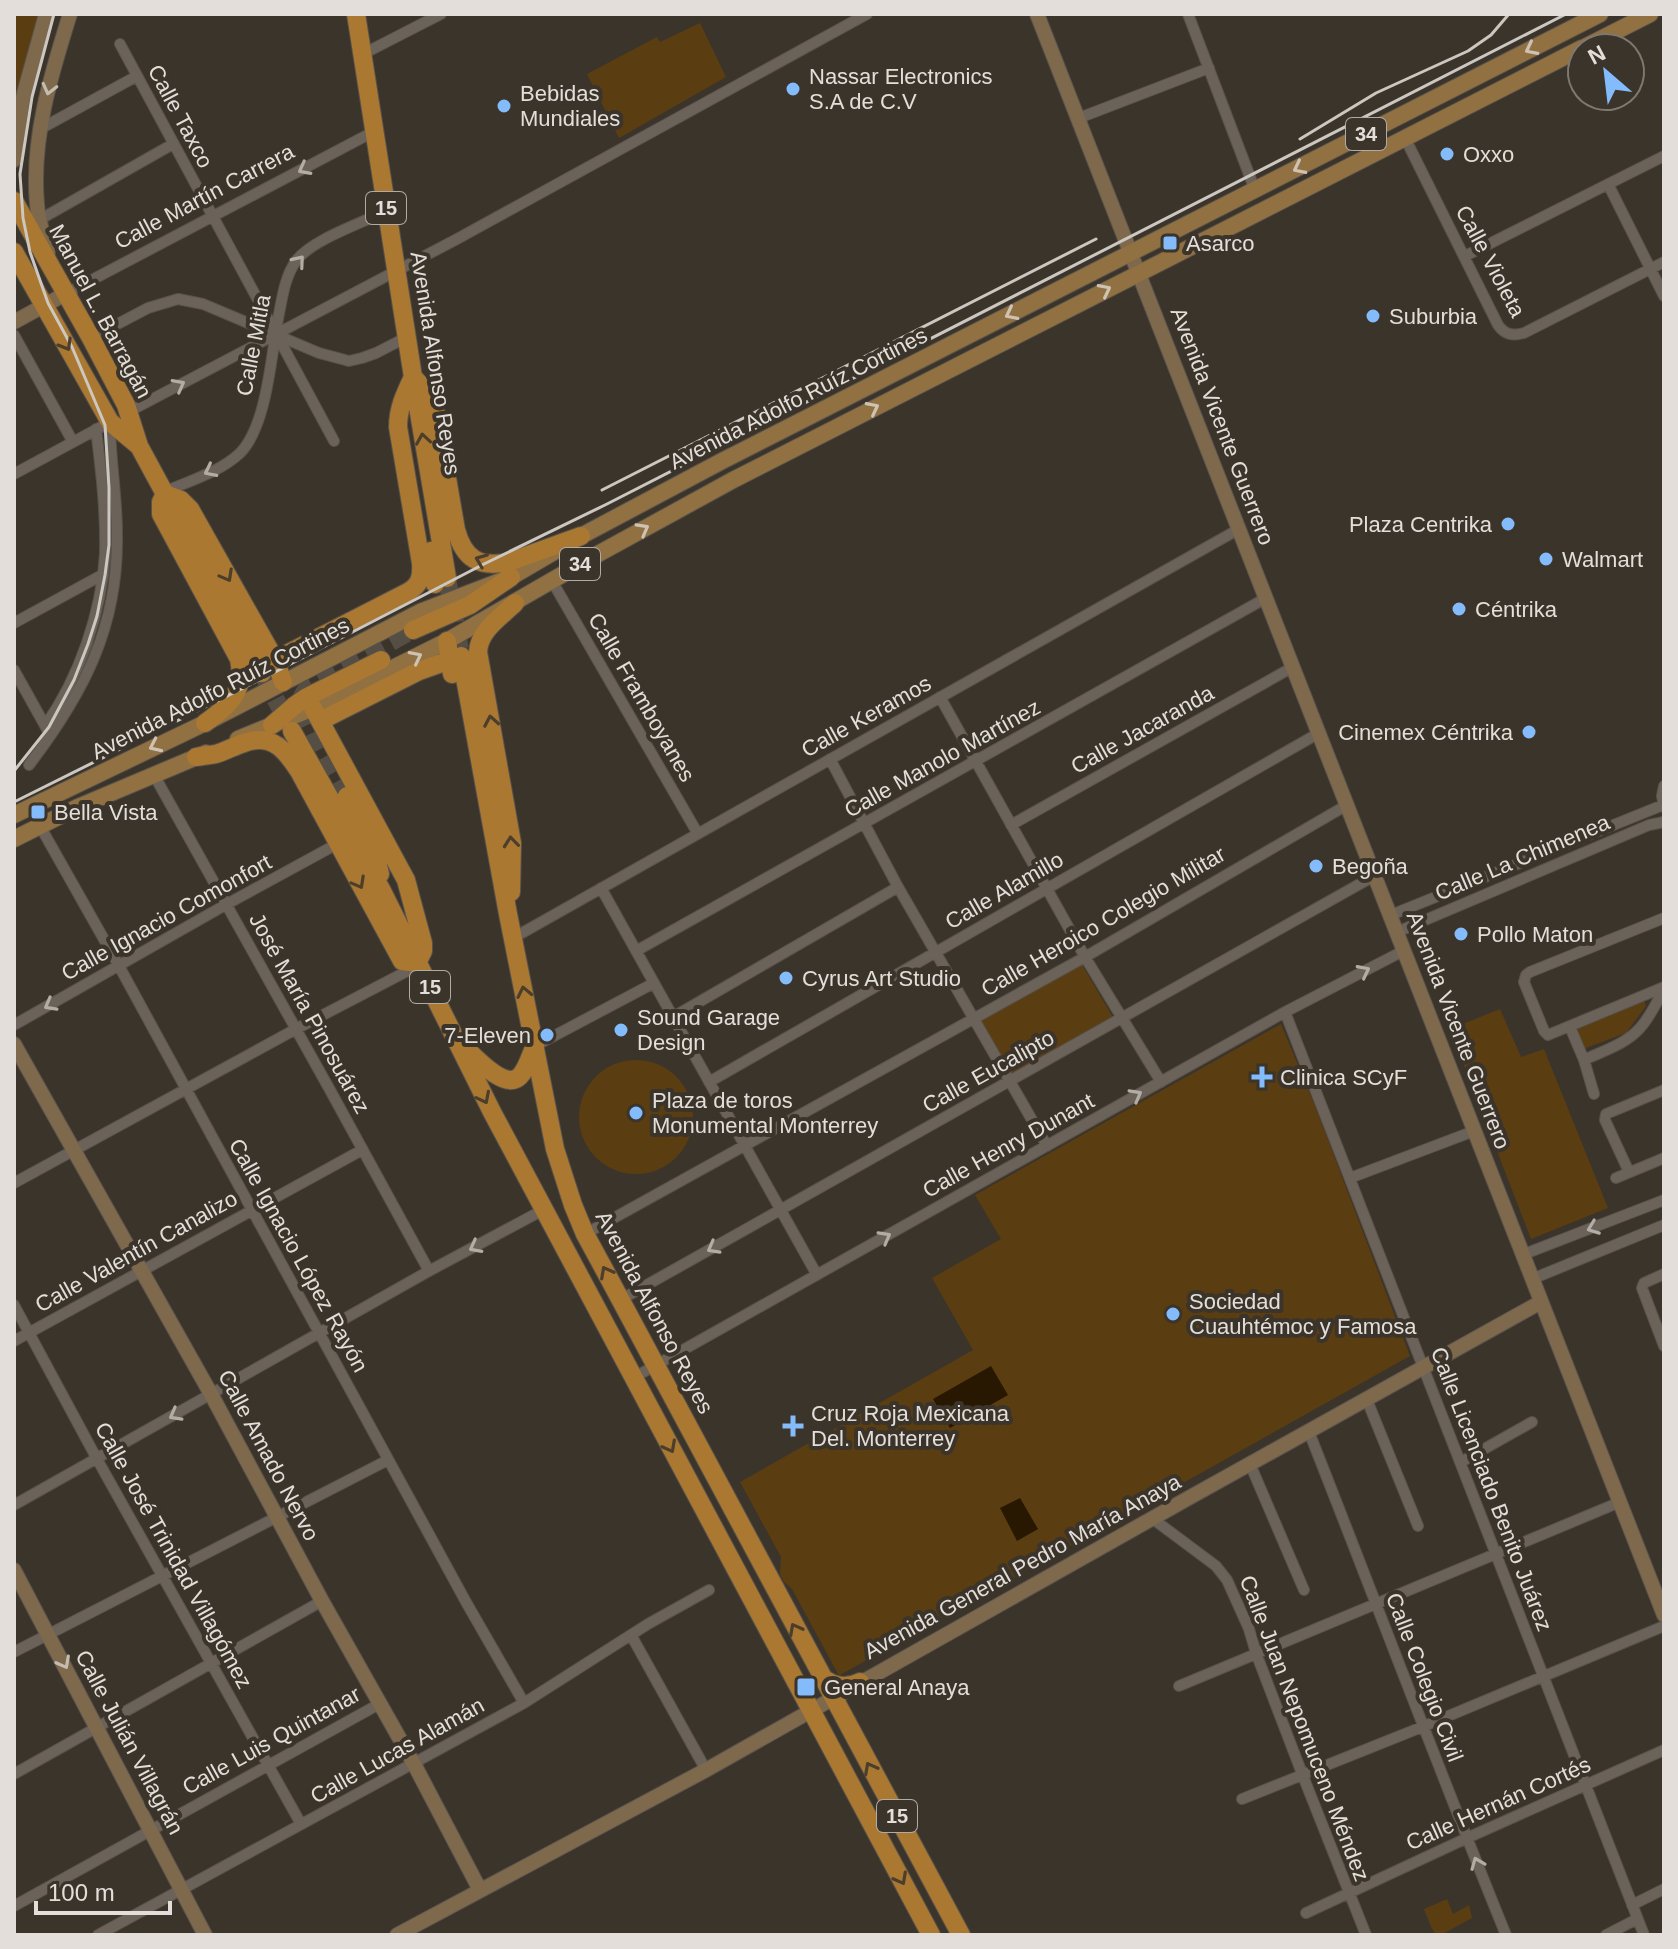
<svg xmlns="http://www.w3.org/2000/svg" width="1678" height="1949" viewBox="0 0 1678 1949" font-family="Helvetica,sans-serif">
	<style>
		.green { fill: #5b3d12 }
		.water { fill: #291801 }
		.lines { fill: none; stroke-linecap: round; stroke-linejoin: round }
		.highway-tunnel { stroke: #544e45; stroke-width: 18; stroke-dasharray: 18 9; stroke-linecap: butt }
		.street-casing { stroke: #58524b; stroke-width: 12 }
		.secondary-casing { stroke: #58524b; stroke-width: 16 }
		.primary-casing { stroke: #58524b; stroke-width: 18 }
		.highway-casing { stroke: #58524b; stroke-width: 20 }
		.street { stroke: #6b635a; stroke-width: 10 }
		.secondary { stroke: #7e694d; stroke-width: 14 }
		.primary { stroke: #917041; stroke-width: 16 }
		.highway { stroke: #aa7830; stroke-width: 18 }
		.rail { stroke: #ccc7c1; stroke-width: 3 }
		.oneway { stroke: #cec2b3 }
		.oneway2 { stroke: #c5bbaf }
		.oneway3 { stroke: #b3ada6 }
		.oneway4 { stroke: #4c3e2c }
		.poi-dot { fill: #84bbfb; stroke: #3b342b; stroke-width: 3 }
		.labels { text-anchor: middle; stroke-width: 8; stroke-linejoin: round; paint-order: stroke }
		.shield { fill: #3b342b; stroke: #b1aba5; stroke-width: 2 }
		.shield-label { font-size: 20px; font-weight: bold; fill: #e3ded9 }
		.poi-label { font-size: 22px; fill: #e3ded9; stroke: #3b342b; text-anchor: start }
		.street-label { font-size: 22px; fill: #e3ded9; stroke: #3b342b }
	</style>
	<rect width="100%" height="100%" fill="#3b342b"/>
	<path class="green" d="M14,14H41L14,116Z
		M700,23L726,77L619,138L587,74L657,37L660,42Z
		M1081,963L1114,1019L1011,1078L978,1019Z
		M1644,1001L1646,1006L1626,1033L1583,1049L1576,1028Z
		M1500,1009L1521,1057L1544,1049L1608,1208L1531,1239L1450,1029Z
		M1281,1024L1315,1106L1410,1356L840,1675L838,1674L792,1589L784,1582L780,1574L781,1557L740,1482L973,1350L932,1278L1001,1239L975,1195Z
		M579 1117a57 57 0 1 1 114 0a57 57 0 1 1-114 0Z
		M1447,1899L1453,1914L1469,1905L1472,1918L1441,1935H1436L1431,1927L1424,1909Z"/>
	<path class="water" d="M991,1366L1008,1395L950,1428L933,1399Z
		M1020,1498L1038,1529L1017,1541L1000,1508Z"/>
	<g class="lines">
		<path class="highway-tunnel" d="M447,578L461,656
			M263,675L290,727
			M347,796C337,778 302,721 301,703C301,695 305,691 310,686L413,630"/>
		<defs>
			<path id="street" d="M1188,14L1255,190
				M120,44L334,441
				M363,54L441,14
				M1079,118L1209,68
				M40,129L137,76
				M1405,138L1498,325C1505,335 1513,336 1524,333L1664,262
				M1608,184L1664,296
				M39,220L173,144
				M1465,256L1664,156
				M67,293L373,132
				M14,335L73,442
				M91,338L148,308L178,299L203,304L319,353L349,361L362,358L376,353L407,337
				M126,413L457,239L867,14
				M14,474L112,421
				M164,492C189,481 220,472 240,453C267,426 271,356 278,319C282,300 284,278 296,261C311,240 362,223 386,211
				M552,581L698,834
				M14,623L102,575
				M14,670L48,731
				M940,697L1085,957L1161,1082
				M45,726C79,678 102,612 105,553C106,511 101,470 96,429
				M830,759L898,887L1047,1146
				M29,765C84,693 119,626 117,533C117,496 110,459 110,422
				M154,775L330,1090L429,1271
				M1664,786L1662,796L1664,807
				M1011,825L1293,667
				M40,826L119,966L466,1602L524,1703
				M601,888L817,1275
				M1391,915L1663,805
				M1664,918L1530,972L1526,975L1524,982L1544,1031L1548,1035L1664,987
				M1397,932L1649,825L1664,822
				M513,938L1239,529
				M636,951L1266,598
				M1285,1012L1644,1935
				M673,1017L898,887
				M14,1025L227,904L337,844
				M1570,1027L1584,1060L1594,1094
				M535,1046L654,983
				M1584,1060C1603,1051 1626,1044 1640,1028C1650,1017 1657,1002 1664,989
				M709,1082L1319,733
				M1629,1172L1605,1120L1606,1114L1664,1090
				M1350,1178L1474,1131
				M1616,1178L1664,1158
				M14,1183L296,1029L417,966
				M585,1234L1085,957L1347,805
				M1522,1255L1664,1200
				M1664,1274L1644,1283L1642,1288L1664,1346
				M1532,1279L1664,1225
				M620,1300L1374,876
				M14,1305L97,1459L301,1824
				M14,1341L362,1150
				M633,1378L1285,1012L1405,950
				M1367,1400L1418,1526
				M1309,1432C1375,1599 1438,1768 1506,1935
				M1461,1462L1532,1422
				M1250,1464L1304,1590
				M14,1505L429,1271L543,1210
				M1153,1519L1216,1566L1227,1580L1249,1629L1256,1653L1303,1776L1366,1935
				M631,1635L706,1770
				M14,1652L388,1460
				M1179,1686L1620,1502
				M14,1774L322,1601
				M1242,1799L1422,1727L1664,1626
				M1632,1905L1664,1889
				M14,1906L381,1703
				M1306,1913L1467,1838L1664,1750
				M98,1935L524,1703L648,1624L709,1590
				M1606,1935L1637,1919"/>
			<path id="secondary" d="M1037,14L1664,1615
				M14,160L23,97L46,14
				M48,252C44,236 38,220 37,204C31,139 51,75 70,14
				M14,322L67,293
				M14,1044L211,1394L322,1601L414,1764L480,1890
				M14,1570L205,1935
				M397,1935L706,1770L1185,1500L1541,1302"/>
			<path id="primary" d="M1583,48L1650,14
				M238,739L313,708L447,641L598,554L733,480L1582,48
				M14,815L205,723L420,612L511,577L581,536L722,461L1600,14
				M14,839L78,807L206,753"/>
			<path id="highway" d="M356,14L413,377L447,578
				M14,201L91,338L126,405L139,446L262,673
				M14,252L110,422L139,446
				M413,377L429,394L434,403L456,530C464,559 479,568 509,562L581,536
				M431,551L435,584
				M413,630L470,605L511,577
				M447,641L452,674
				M461,656L508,914L555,1149L573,1205L585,1234L604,1269L961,1935
				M275,660L408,592C420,585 422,577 421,563L398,427C398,408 405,394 413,377
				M320,721L419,671L450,660
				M205,723C229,706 246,691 239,659L161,514V502L165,494L181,500L190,509L275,660L283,682
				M272,725L294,706L307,697L381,660
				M292,731L382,891L492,1112L931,1935
				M196,757C202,756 209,755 216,754C226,751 236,745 247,742C273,734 286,751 299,771L402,961L417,963L423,951V943L406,880L313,708
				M347,796L375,853L380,874
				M511,892L512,843L478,652C479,630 501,617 515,603
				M461,1044C473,1055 505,1092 520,1076C527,1069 530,1056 535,1046
				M822,1677C833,1687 846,1689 860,1682"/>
		</defs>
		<use href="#street" class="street-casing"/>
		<use href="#secondary" class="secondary-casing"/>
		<use href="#primary" class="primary-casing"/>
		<use href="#highway" class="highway-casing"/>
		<use href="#street" class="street"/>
		<use href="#secondary" class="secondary"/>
		<use href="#primary" class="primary"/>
		<use href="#highway" class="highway"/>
		<path class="rail" d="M1300,139L1376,93L1468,51L1491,35L1509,14
			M602,490L1096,239
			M14,771L49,727L74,680L88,644L97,616L105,575L109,545V488L105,425L72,347L48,303L30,252L23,218L20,174L32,97L54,14
			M14,802L279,670L484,564L607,504L1566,14"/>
	</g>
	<defs><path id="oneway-chevron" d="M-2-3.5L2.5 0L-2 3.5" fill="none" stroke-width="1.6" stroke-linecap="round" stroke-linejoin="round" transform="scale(2)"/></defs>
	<g class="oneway">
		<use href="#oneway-chevron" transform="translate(1531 49) rotate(153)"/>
		<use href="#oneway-chevron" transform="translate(1299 168) rotate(153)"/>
		<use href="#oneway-chevron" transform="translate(1105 290) rotate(-27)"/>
		<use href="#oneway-chevron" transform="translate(1011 314) rotate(153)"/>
		<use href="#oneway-chevron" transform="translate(873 408) rotate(-27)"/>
		<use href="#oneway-chevron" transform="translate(643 529) rotate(-29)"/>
		<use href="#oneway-chevron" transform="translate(416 657) rotate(-27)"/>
		<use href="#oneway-chevron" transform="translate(155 746) rotate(155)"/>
	</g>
	<g class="oneway2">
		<use href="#oneway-chevron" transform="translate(49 89) rotate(104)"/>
		<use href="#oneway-chevron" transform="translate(64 1663) rotate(62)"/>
	</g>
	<g class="oneway3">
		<use href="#oneway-chevron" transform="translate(304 169) rotate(152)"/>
		<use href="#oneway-chevron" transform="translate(299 261) rotate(-50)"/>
		<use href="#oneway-chevron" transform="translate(179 385) rotate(-28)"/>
		<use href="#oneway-chevron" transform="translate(210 471) rotate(153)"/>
		<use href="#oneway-chevron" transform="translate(1364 971) rotate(-27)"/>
		<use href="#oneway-chevron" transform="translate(50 1005) rotate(151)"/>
		<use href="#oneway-chevron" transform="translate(1136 1095) rotate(-29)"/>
		<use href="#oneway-chevron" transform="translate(1593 1228) rotate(159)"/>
		<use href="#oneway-chevron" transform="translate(885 1237) rotate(-29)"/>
		<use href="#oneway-chevron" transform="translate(475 1247) rotate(152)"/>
		<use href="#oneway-chevron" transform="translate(713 1248) rotate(151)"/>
		<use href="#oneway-chevron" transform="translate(175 1415) rotate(151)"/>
		<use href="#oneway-chevron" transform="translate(1477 1863) rotate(-112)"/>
	</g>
	<g class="oneway4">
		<use href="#oneway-chevron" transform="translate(66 345) rotate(60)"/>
		<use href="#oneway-chevron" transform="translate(423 439) rotate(-99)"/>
		<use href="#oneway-chevron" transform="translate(481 560) rotate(-158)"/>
		<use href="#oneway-chevron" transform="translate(227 576) rotate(61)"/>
		<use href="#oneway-chevron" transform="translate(491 721) rotate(-100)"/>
		<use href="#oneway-chevron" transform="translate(511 842) rotate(-96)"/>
		<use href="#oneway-chevron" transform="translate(359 883) rotate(61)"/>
		<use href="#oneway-chevron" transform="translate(524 992) rotate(-102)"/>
		<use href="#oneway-chevron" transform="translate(484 1098) rotate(63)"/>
		<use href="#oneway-chevron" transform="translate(606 1272) rotate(-118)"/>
		<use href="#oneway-chevron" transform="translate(670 1447) rotate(62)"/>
		<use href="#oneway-chevron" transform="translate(795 1629) rotate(-118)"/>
		<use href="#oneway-chevron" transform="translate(870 1768) rotate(-118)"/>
		<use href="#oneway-chevron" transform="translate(901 1879) rotate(62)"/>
	</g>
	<g class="poi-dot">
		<circle cx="793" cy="89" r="8"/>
		<circle cx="504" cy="106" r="8"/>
		<circle cx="1447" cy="154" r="8"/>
		<rect x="1162" y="235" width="16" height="16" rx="4"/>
		<circle cx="1373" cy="316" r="8"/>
		<circle cx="1508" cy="524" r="8"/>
		<circle cx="1546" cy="559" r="8"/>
		<circle cx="1459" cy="609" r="8"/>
		<circle cx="1529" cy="732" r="8"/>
		<rect x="30" y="804" width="16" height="16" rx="4"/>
		<circle cx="1316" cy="866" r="8"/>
		<circle cx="1461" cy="934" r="8"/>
		<circle cx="786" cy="978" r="8"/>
		<circle cx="621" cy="1030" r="8"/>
		<circle cx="547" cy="1035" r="8"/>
		<path d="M1258 1065h8v8h8v8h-8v8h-8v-8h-8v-8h8z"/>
		<circle cx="636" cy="1113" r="8"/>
		<circle cx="1173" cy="1314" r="8"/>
		<path d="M789 1414h8v8h8v8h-8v8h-8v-8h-8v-8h8z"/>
		<rect x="796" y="1677" width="20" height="20" rx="4"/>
	</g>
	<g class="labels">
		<g class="shield">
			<rect x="1346" y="118" width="40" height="32" rx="6"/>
			<rect x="366" y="192" width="40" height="32" rx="6"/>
			<rect x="560" y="548" width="40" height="32" rx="6"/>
			<rect x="410" y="971" width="40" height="32" rx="6"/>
			<rect x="877" y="1800" width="40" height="32" rx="6"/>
		</g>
		<g class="shield-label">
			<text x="1366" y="141">34</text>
			<text x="386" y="215">15</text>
			<text x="580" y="571">34</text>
			<text x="430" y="994">15</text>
			<text x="897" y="1823">15</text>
		</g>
		<g class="poi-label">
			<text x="809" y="84">Nassar Electronics<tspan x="809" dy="25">S.A de C.V</tspan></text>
			<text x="520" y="101">Bebidas<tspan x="520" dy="25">Mundiales</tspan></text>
			<text x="1463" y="162">Oxxo</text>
			<text x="1186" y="251">Asarco</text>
			<text x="1389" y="324">Suburbia</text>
			<text x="1492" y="532" text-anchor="end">Plaza Centrika</text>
			<text x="1562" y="567">Walmart</text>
			<text x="1475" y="617">Céntrika</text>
			<text x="1513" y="740" text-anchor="end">Cinemex Céntrika</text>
			<text x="54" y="820">Bella Vista</text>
			<text x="1332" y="874">Begoña</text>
			<text x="1477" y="942">Pollo Maton</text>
			<text x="802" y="986">Cyrus Art Studio</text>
			<text x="637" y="1025">Sound Garage<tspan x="637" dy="25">Design</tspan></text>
			<text x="531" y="1043" text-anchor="end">7-Eleven</text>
			<text x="1280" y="1085">Clinica SCyF</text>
			<text x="652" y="1108">Plaza de toros<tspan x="652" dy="25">Monumental Monterrey</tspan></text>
			<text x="1189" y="1309">Sociedad<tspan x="1189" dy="25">Cuauhtémoc y Famosa</tspan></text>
			<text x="811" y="1421">Cruz Roja Mexicana<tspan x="811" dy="25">Del. Monterrey</tspan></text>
			<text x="824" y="1695">General Anaya</text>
		</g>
		<g class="street-label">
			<text transform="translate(181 116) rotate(62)" y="8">Calle Taxco</text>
			<text transform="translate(204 196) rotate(-28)" y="8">Calle Martín Carrera</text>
			<text transform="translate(1491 261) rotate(62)" y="8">Calle Violeta</text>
			<text transform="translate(101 311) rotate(62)" y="8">Manuel L. Barragán</text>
			<text transform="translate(253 345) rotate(-79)" y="8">Calle Mitla</text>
			<text transform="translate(436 363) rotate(81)" y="8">Avenida Alfonso Reyes</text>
			<text transform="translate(798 398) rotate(-27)" y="8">Avenida Adolfo Ruíz Cortines</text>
			<text transform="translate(1223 426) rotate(69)" y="8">Avenida Vicente Guerrero</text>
			<text transform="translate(220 688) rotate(-27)" y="8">Avenida Adolfo Ruíz Cortines</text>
			<text transform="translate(642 697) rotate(60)" y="8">Calle Framboyanes</text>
			<text transform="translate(866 716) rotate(-29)" y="8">Calle Keramos</text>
			<text transform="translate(1142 729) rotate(-29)" y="8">Calle Jacaranda</text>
			<text transform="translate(942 758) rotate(-29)" y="8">Calle Manolo Martínez</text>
			<text transform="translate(1522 857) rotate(-23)" y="8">Calle La Chimenea</text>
			<text transform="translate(1004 890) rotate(-30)" y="8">Calle Alamillo</text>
			<text transform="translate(166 917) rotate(-29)" y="8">Calle Ignacio Comonfort</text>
			<text transform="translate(1103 921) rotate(-30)" y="8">Calle Heroico Colegio Militar</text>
			<text transform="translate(310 1013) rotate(61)" y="8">José María Pinosuárez</text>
			<text transform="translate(1459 1030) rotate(69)" y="8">Avenida Vicente Guerrero</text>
			<text transform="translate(988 1071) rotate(-29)" y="8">Calle Eucalipto</text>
			<text transform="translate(1008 1145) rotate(-29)" y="8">Calle Henry Dunant</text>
			<text transform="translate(136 1251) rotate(-29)" y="8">Calle Valentín Canalizo</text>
			<text transform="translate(299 1255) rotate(61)" y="8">Calle Ignacio López Rayón</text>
			<text transform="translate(655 1312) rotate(62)" y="8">Avenida Alfonso Reyes</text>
			<text transform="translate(269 1455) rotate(62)" y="8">Calle Amado Nervo</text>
			<text transform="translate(1492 1489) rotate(69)" y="8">Calle Licenciado Benito Juárez</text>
			<text transform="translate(174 1555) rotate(61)" y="8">Calle José Trinidad Villagómez</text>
			<text transform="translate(1022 1566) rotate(-29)" y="8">Avenida General Pedro María Anaya</text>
			<text transform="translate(1425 1677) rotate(69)" y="8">Calle Colegio Civil</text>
			<text transform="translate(1305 1728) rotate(69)" y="8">Calle Juan Nepomuceno Méndez</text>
			<text transform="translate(271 1740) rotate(-29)" y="8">Calle Luis Quintanar</text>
			<text transform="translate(130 1742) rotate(62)" y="8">Calle Julián Villagrán</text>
			<text transform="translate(397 1750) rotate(-29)" y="8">Calle Lucas Alamán</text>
			<text transform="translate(1498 1803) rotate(-24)" y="8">Calle Hernán Cortés</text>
		</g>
	</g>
	<rect width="1678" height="1949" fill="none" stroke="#e3ded9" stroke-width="32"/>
	<g transform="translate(1606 72) rotate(332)"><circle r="38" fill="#3b342b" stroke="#7e7871" stroke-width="2"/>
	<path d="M0-6L14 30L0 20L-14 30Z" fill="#84bbfb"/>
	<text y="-12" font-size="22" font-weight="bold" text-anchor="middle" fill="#e3ded9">N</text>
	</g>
	<path d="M36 1901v12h134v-12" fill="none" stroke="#e3ded9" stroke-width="4"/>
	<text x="48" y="1901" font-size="24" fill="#e3ded9" stroke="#3b342b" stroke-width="6" paint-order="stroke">100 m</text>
</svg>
